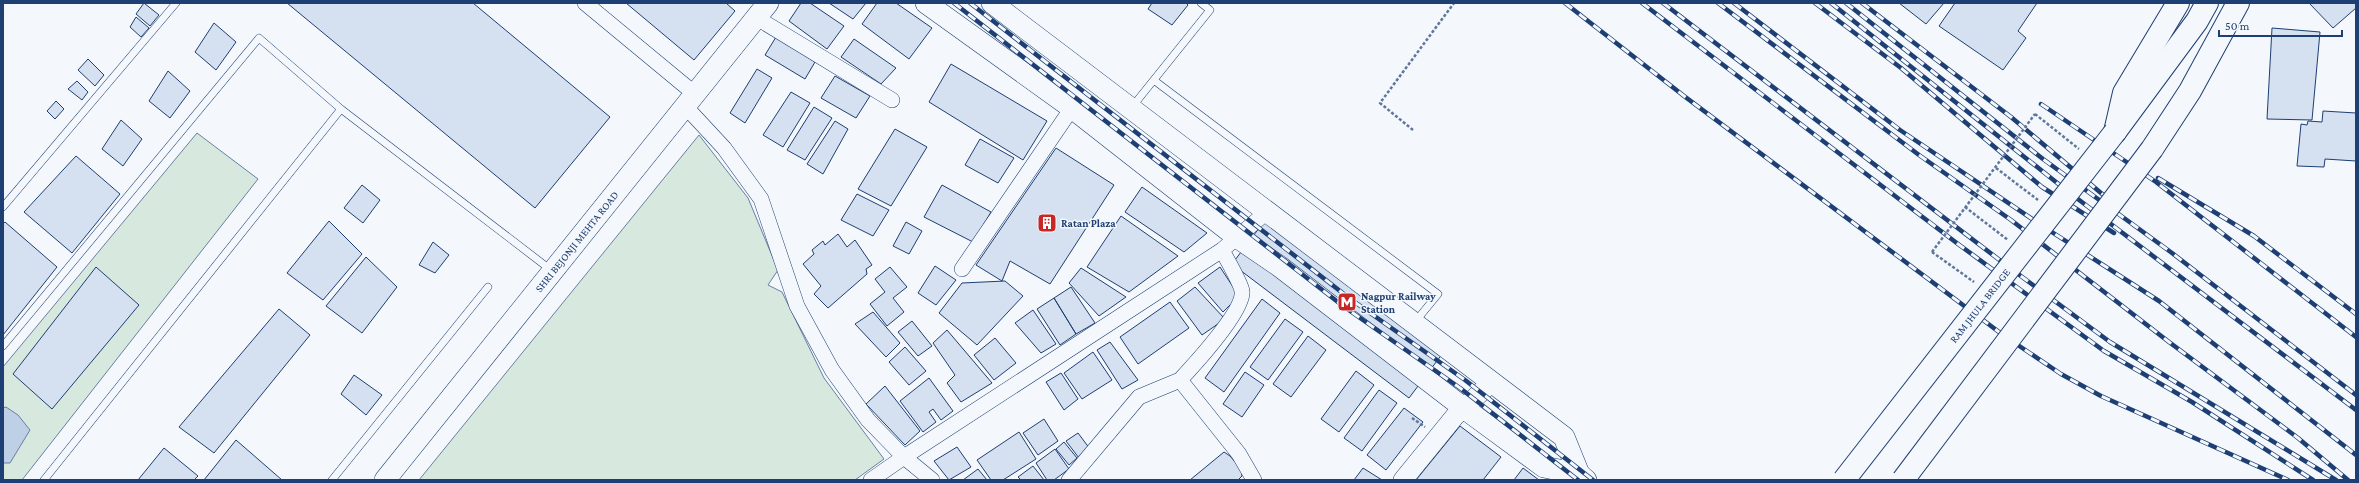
<svg xmlns="http://www.w3.org/2000/svg" width="2359" height="483" viewBox="0 0 2359 483" font-family="'Crimson Pro',serif">
	<style>
		.green { fill: #d7e8df; stroke: #687fa3 }
		.water { fill: #bed0e5; stroke: #687fa3 }
		.building { fill: #d5e0f0; stroke: #1d3f73 }
		.lines { fill: none; stroke-linecap: round; stroke-linejoin: round }
		.service-casing { stroke: #1d3f73; stroke-width: 8 }
		.minor-casing { stroke: #1d3f73; stroke-width: 16 }
		.tertiary-casing { stroke: #1d3f73; stroke-width: 20 }
		.secondary-casing { stroke: #1d3f73; stroke-width: 22 }
		.primary-casing { stroke: #1d3f73; stroke-width: 24 }
		.trunk-casing { stroke: #1d3f73; stroke-width: 24 }
		.path { stroke: #5e769c; stroke-width: 2.5; stroke-dasharray: 3 2; stroke-linecap: butt }
		.service { stroke: #f4f7fb; stroke-width: 7 }
		.minor { stroke: #f4f7fb; stroke-width: 15 }
		.tertiary { stroke: #f4f7fb; stroke-width: 19 }
		.secondary { stroke: #f4f7fb; stroke-width: 21 }
		.primary { stroke: #f4f7fb; stroke-width: 22 }
		.trunk { stroke: #f4f7fb; stroke-width: 22 }
		.rail-casing { stroke: #1d3f73; stroke-width: 4.5 }
		.rail { stroke: #f4f7fb; stroke-width: 3; stroke-dasharray: 9; stroke-linecap: butt }
		.trunk-bridge-casing { stroke: #1d3f73; stroke-width: 24; stroke-linecap: butt }
		.path-bridge { stroke: #5e769c; stroke-width: 2.5; stroke-dasharray: 3 2; stroke-linecap: butt }
		.trunk-bridge { stroke: #f4f7fb; stroke-width: 22 }
		.labels { text-anchor: middle; stroke-width: 3; stroke-linejoin: round; paint-order: stroke }
		.poi-label { font-size: 11px; font-weight: bold; fill: #1d3f73; stroke: #f4f7fb; text-anchor: start }
		.street-label { font-size: 11px; fill: #1d3f73; stroke: #f4f7fb }
	</style>
	<rect width="100%" height="100%" fill="#f4f7fb"/>
	<path class="green" d="M197,133L258,179L22,480H3V367Z
		M699,135L748,198L778,270L768,285L782,292L824,378L884,459L855,480H419Z"/>
	<path class="water" d="M6,407L18,415L30,430L10,463H3V408Z"/>
	<path class="building" d="M144,3L159,15L150,26L136,14Z
		M287,3H473L610,117L535,208Z
		M626,3H726L735,11L694,60Z
		M801,3H810L844,26L827,49L789,21Z
		M829,3H866L853,19Z
		M877,3H896L932,28L909,59L862,24Z
		M1152,3H1186L1188,5L1172,25L1148,9Z
		M1899,3H1944L1926,24Z
		M1955,3H2037L2018,31L2026,38L2003,70L1939,26Z
		M2309,3H2356V8L2333,28Z
		M136,17L149,28L141,37L130,27Z
		M214,23L236,42L216,70L195,52Z
		M2272,28L2320,32L2312,120L2267,119Z
		M776,37L815,62L805,79L765,55Z
		M854,39L896,68L881,84L841,57Z
		M88,59L104,75L95,86L78,70Z
		M951,64L1047,121L1023,160L929,102Z
		M757,69L772,78L745,123L730,113Z
		M168,71L190,91L170,118L149,101Z
		M835,76L870,96L856,118L821,98Z
		M77,81L88,92L82,100L68,89Z
		M791,92L810,103L783,147L763,135Z
		M56,101L64,109L55,119L47,111Z
		M814,107L832,118L805,160L787,150Z
		M2323,111L2356,113V161L2325,159L2324,167L2297,166L2301,124L2307,125L2308,121L2322,122Z
		M121,120L142,139L123,166L102,149Z
		M835,121L848,129L823,174L807,164Z
		M895,129L927,147L891,206L858,189Z
		M980,139L1014,158L998,183L965,165Z
		M1056,148L1114,185L1050,284L1010,261L1002,281L976,265Z
		M76,156L120,194L72,253L24,212Z
		M362,185L380,200L363,223L344,208Z
		M942,185L991,212L973,242L924,217Z
		M1142,187L1207,233L1184,252L1125,212Z
		M857,194L889,210L873,236L841,220Z
		M1272,211L1449,345L1409,398L1232,264Z
		M1121,216L1178,256L1129,292L1087,267Z
		M329,221L362,254L323,300L287,273Z
		M5,222L57,267L3,335V224Z
		M906,222L922,231L909,254L893,246Z
		M838,234L847,247L855,240L872,265L866,269L867,274L828,308L814,294L821,286L803,264L814,254L812,250L823,241L825,245Z
		M433,242L449,255L435,273L419,265Z
		M366,257L397,287L362,333L326,306Z
		M935,266L956,280L936,305L918,293Z
		M96,267L139,305L52,409L13,374Z
		M890,267L907,287L893,298L904,312L887,326L870,304L885,292L875,279Z
		M1220,267L1239,296L1223,312L1198,283Z
		M1081,268L1126,297L1099,316L1069,283Z
		M1005,281L1023,296L977,345L939,313L962,283Z
		M1071,287L1095,323L1076,334L1054,298Z
		M1195,287L1225,319L1202,335L1177,301Z
		M1054,298L1076,334L1060,345L1037,309Z
		M1262,299L1280,313L1224,392L1205,378Z
		M1170,302L1189,328L1138,364L1120,337Z
		M279,309L310,335L214,453L179,427Z
		M1033,310L1056,344L1041,353L1015,323Z
		M873,312L900,343L886,357L855,324Z
		M1285,319L1303,332L1268,380L1250,367Z
		M912,321L932,346L918,356L898,332Z
		M947,330L992,383L961,402L947,383L955,375L933,343Z
		M1308,336L1326,350L1291,397L1273,384Z
		M995,338L1016,363L994,380L974,355Z
		M1110,342L1138,380L1122,389L1097,350Z
		M905,347L926,371L909,385L889,362Z
		M1093,352L1112,380L1082,399L1064,373Z
		M1356,371L1374,385L1339,432L1321,419Z
		M1245,372L1264,385L1242,417L1223,404Z
		M1061,373L1078,399L1064,410L1046,382Z
		M354,375L382,395L366,415L341,394Z
		M929,378L953,411L941,420L933,409L929,412L936,422L923,432L900,401Z
		M885,386L920,431L905,445L866,404Z
		M1379,390L1397,403L1362,451L1344,438Z
		M1404,408L1423,422L1386,470L1367,455Z
		M1044,419L1058,441L1038,455L1023,433Z
		M1460,426L1501,457L1483,480H1416Z
		M1019,432L1036,459L1003,480H991L977,460Z
		M1078,433L1090,449L1079,458L1066,441Z
		M236,440L282,480H204Z
		M1064,442L1077,458L1069,465L1056,449Z
		M957,447L971,467L949,480L934,461Z
		M164,448L198,476L194,480H138Z
		M1055,449L1069,469L1054,480H1047L1036,463Z
		M1224,452L1230,456L1241,469L1242,476L1238,480H1190Z
		M1033,466L1044,480H1021L1018,477Z
		M1363,468L1382,480H1354Z
		M1523,468L1539,480H1514Z
		M978,469L987,480H963Z"/>
	<g class="lines">
		<defs>
			<path id="service" d="M1155,81L1438,294L1415,322
				M1132,107L1210,10L1201,3
				M3,207L176,3
				M3,346L259,38L341,109
				M44,480L341,109L551,270
				M332,480L488,287"/>
			<path id="minor" d="M585,3L695,94
				M757,18L892,100
				M685,106L724,148L761,199L797,306L832,370L868,420L904,457L1222,250L1268,211
				M1222,250C1226,258 1241,283 1242,291C1245,310 1194,365 1180,380L1239,454L1254,480
				M962,269L1072,108
				M871,480L904,457L932,480
				M1069,480L1139,397L1180,380"/>
			<path id="tertiary" d="M1403,480L1455,416L1492,382"/>
			<g id="secondary">
				<path d="M926,3L1072,108L1238,238L1279,266L1465,409L1544,467L1579,474L1586,480"/>
				<path d="M992,3L1564,437L1579,474"/>
				<path id="s1" d="M385,480L768,3"/>
			</g>
			<path id="primary" d="M2115,132L2124,93L2178,3"/>
			<path id="trunk" d="M2115,132L2197,21L2207,3
				M2152,149L2190,91L2238,3"/>
		</defs>
		<use href="#service" class="service-casing"/>
		<use href="#minor" class="minor-casing"/>
		<use href="#tertiary" class="tertiary-casing"/>
		<use href="#secondary" class="secondary-casing"/>
		<use href="#primary" class="primary-casing"/>
		<use href="#trunk" class="trunk-casing"/>
		<path class="path" d="M2035,114L2079,149
			M1413,130L1380,103L1454,3
			M1996,168L2038,200
			M1965,207L2008,240
			M1932,252L1974,282
			M1412,418L1425,427"/>
		<use href="#service" class="service"/>
		<use href="#minor" class="minor"/>
		<use href="#tertiary" class="tertiary"/>
		<use href="#secondary" class="secondary"/>
		<use href="#primary" class="primary"/>
		<use href="#trunk" class="trunk"/>
		<defs>
			<path id="rail" d="M954,3L1343,306L1460,388L1578,480
				M970,3L1349,298L1465,380L1593,480
				M1565,3L1684,96L2003,335L2061,374L2101,396L2288,480
				M1642,3L1958,244L2104,351L2192,402L2313,480
				M1663,3L2010,268L2110,342L2336,480
				M1718,3L1919,155L2011,220L2169,342L2298,438L2348,480
				M1734,3L1900,130L2044,227L2159,301L2356,455
				M1815,3L1901,68L2042,187L2114,233
				M1831,3L2066,190L2356,410
				M1846,3L2043,159L2172,253L2356,395
				M1862,3L2011,117L2114,204
				M2041,104L2156,182L2356,337
				M2158,178L2254,236L2356,314"/>
		</defs>
		<use href="#rail" class="rail-casing"/>
		<use href="#rail" class="rail"/>
		<defs>
			<g id="trunk-bridge">
				<path id="s2" d="M1844,480L2115,132"/>
				<path d="M1903,480L2152,149"/>
			</g>
		</defs>
		<use href="#trunk-bridge" class="trunk-bridge-casing"/>
		<path class="path-bridge" d="M1932,252L2035,114"/>
		<use href="#trunk-bridge" class="trunk-bridge"/>
	</g>
	<defs>
		<symbol id="building-square" viewBox="-11 -11 22 22"><rect x="-9" y="-9" width="18" height="18" rx="4" fill="#c62828" stroke="#f4f7fb"/><path d="M-4-6H4V6H1V3H-1V6H-4ZM-2.5-4.3h1.7v1.8h-1.7ZM.8-4.3h1.7v1.8H.8ZM-2.5-1h1.7V.8h-1.7ZM.8-1h1.7V.8H.8Z" fill="#fff"/></symbol>
		<symbol id="metro-square" viewBox="-11 -11 22 22"><rect x="-9" y="-9" width="18" height="18" rx="4" fill="#c62828" stroke="#f4f7fb"/><path d="M-5.5 5V-5H-3L0 0L3-5H5.5V5H3V-.5L0 4L-3-.5V5Z" fill="#fff"/></symbol>
	</defs>
	<g fill-rule="evenodd">
		<use href="#building-square" x="1036" y="212" width="22" height="22"/>
		<use href="#metro-square" x="1336" y="291" width="22" height="22"/>
	</g>
	<g class="labels">
		<g class="poi-label">
			<text x="1061" y="227">Ratan Plaza</text>
			<text x="1361" y="300">Nagpur Railway<tspan x="1361" dy="13">Station</tspan></text>
		</g>
		<g class="street-label">
			<text dy="4" stroke="none"><textPath href="#s1" startOffset="306">SHRI BEJONJI MEHTA ROAD</textPath></text>
			<text dy="4" stroke="none"><textPath href="#s2" startOffset="221">RAM JHULA BRIDGE</textPath></text>
		</g>
	</g>
	<rect width="2359" height="483" fill="none" stroke="#1d3f73" stroke-width="8"/>
	<path d="M2219 30v6h123v-6" fill="none" stroke="#1d3f73" stroke-width="2"/>
	<text x="2225" y="30" font-size="12" fill="#1d3f73" stroke="#f4f7fb" stroke-width="3" paint-order="stroke">50 m</text>
</svg>
